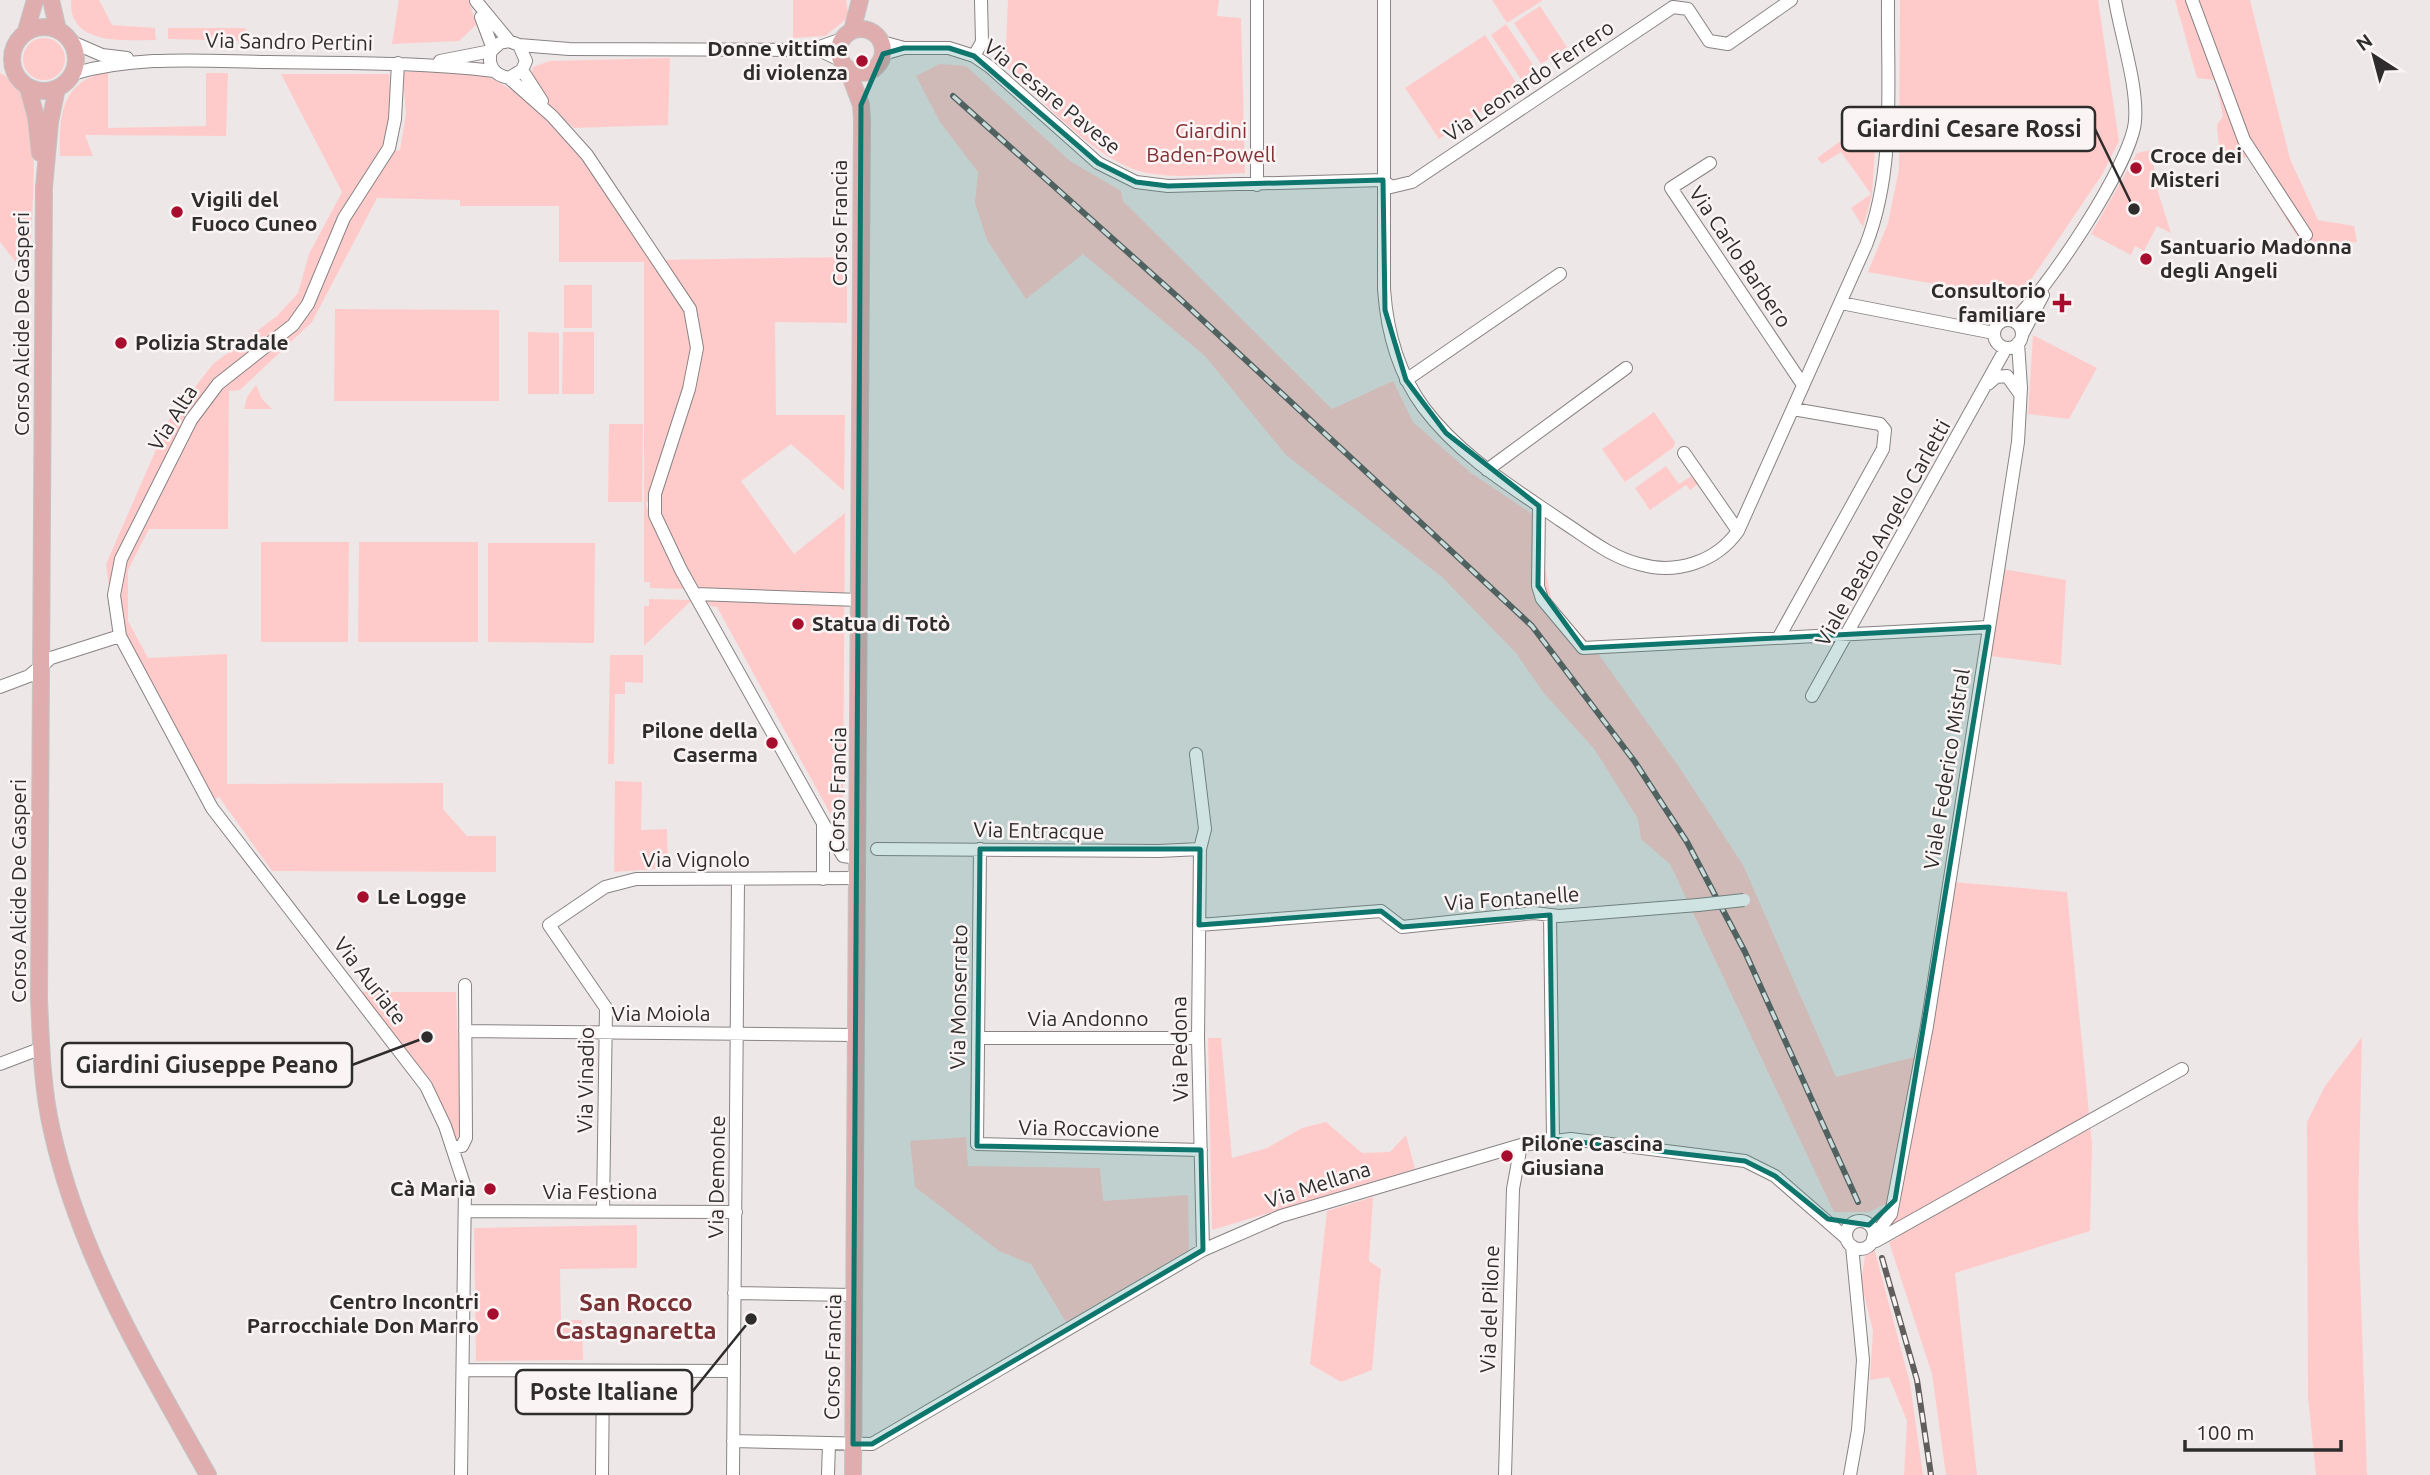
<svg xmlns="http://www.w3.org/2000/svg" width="2430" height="1475" viewBox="0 0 2430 1475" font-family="Ubuntu,sans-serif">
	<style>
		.green { fill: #ffcbca }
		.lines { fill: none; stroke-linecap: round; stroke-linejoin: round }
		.minor-casing { stroke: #898383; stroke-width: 14 }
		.major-casing { stroke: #c4c4c4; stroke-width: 18 }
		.minor { stroke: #fff; stroke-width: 12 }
		.major { stroke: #dfadae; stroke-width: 16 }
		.rail-casing { stroke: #605d5d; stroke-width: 6 }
		.rail { stroke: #faf4f4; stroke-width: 3.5; stroke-dasharray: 10; stroke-linecap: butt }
		.minor-bridge-casing { stroke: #898383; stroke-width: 14; stroke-linecap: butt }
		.minor-bridge { stroke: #fff; stroke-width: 12 }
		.marked { fill: #0f766e; fill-opacity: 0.2; stroke: #0f766e; stroke-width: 5; stroke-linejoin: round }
		.poi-dot { fill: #a70e2d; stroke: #faf4f4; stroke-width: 2.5 }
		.labels { text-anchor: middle; stroke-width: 5; stroke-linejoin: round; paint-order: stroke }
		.street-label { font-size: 21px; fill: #2e2c2c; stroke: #faf4f4 }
		.poi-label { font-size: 21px; font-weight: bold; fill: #2e2c2c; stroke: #faf4f4; text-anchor: start }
		.park-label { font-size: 21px; fill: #842f34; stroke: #faf4f4 }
		.quarter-label { font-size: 24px; font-weight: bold; fill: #773033; stroke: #faf4f4 }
		.leader { fill: none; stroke: #2e2c2c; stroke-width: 2.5 }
		.callout-dot { fill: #2e2c2c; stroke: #faf4f4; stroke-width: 2.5 }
		.callout { fill: #faf4f4; stroke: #2e2c2c; stroke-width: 2.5 }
		.callout-label { font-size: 23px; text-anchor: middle; font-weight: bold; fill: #2e2c2c }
	</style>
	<rect width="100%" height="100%" fill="#ede7e7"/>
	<path class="green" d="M71,0H99L112,25L155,28L156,40C124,40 68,46 71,0Z
		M399,0H469L476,25L459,41L392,44Z
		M793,0H846L849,17L825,36L793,38Z
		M1008,0H1219L1217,16L1241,18L1245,173C1213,174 1179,179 1147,173C1097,163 1043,100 1005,66Z
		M1492,0H1543L1507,23Z
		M1900,0H2098L2119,141L2103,173L2018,299L1868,272L1888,223L1899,169Z
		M2175,0H2250L2290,159L2318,220L2354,226L2357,242L2303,246L2248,157L2220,159L2217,125L2223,116L2215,80L2197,78Z
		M1540,6L1567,47L1541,64L1514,23Z
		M1506,24L1539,74L1524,84L1491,35Z
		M168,28H245L250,41L168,39Z
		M1485,35L1519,87L1439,139L1405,88Z
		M23 59a21 21 0 1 1 42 0a21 21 0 1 1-42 0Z
		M670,58L668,125L574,128L551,109L530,80L533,67L550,61Z
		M940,64L966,66L1070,161L1121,191L1123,201L1332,409L1393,381L1413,422L1471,473L1534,515L1552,602L1597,652L1679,767L1743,865L1836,1077L1926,1054L1953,882L2067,892L2092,1143L2090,1231L1955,1273L1977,1475H1946L1932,1374L1889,1242L1899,1237L1885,1204L1869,1212H1834L1670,864L1641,839L1638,819L1595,750L1543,692L1516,653L1442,577L1286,455L1205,356L1083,254L1026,299L987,240L975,203L978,172L940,122L916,76Z
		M108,72V128L206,126V73H228L226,136L85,135L93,156H60C59,115 61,81 108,72Z
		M402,72C424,72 450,68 471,72C542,86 616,203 655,260L847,257V323L775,322L776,415H845L844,491L791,444L741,481L794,554L845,513L843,815H831L717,607L710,606L678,552L659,508L645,501L653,525L687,589L650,588V582H644V262H559V206H460V200L377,198L312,322L240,390L229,391L228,529H149L128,570V621L148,658L227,654V784L443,783V809L467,836H496V872L272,871L219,797L206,804L111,631L114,626L106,564L169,420L213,364L277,316L298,293L309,254L342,192L281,74H389L391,105L381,153L400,150L406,113Z
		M0,73C11,79 22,87 28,98C40,120 30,247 29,279L0,242Z
		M1877,115L1872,195L1863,227L1851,208L1871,194L1841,152L1822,164L1817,158Z
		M2151,150L2158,192L2171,233L2157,226L2144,251L2135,246L2131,255L2091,234L2137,153Z
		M564,285H592V328H564Z
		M335,309L499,310V401H334Z
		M528,332L559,333V394H528Z
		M563,332H594V394H562Z
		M2033,335L2097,368L2069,419L2028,414Z
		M256,385L262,399L272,409H244L247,397Z
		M1654,412L1675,442L1674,447L1625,482L1602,449Z
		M609,424H643L642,502H608Z
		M1666,466L1679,484L1693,475L1699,483L1690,490L1686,485L1650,510L1635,488Z
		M261,542H349L348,642H261Z
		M359,542H478V642H358Z
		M488,543H595L594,643L488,642Z
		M2003,569L2066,580L2061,665L1990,656Z
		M649,599L692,600L644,646V606H649Z
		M610,655H643V683L625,682V694H615L614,764H608Z
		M615,781L642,782L641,830L667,829L668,868L614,872Z
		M360,992H456L461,1122L458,1139L452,1137L432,1082Z
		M2362,1037L2358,1215L2367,1475H2316L2308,1397L2307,1122L2325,1086Z
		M1208,1038H1221L1232,1158L1267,1148L1302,1128L1326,1122L1362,1153L1390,1152L1406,1135L1415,1169L1212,1230Z
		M966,1137L968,1166L1100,1168L1103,1201L1188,1195L1189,1250L1066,1322L1031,1264L999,1251L915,1187L910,1141Z
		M1373,1197L1369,1261L1381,1269L1372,1370L1341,1382L1310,1364L1327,1211Z
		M637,1225V1268L560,1269L561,1320H582L583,1360L476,1361L474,1228Z
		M1874,1248L1910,1383L1923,1475H1904L1907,1421L1889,1377L1870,1380L1873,1331L1861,1282L1865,1256Z"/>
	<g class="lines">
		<defs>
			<path id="minor" d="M1257,0V185
				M1384,0V289C1387,332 1398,373 1424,408C1460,456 1512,487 1560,520C1585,536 1610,557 1639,564C1676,575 1716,562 1738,531L1866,245C1896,168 1887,82 1888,0
				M2192,0L2244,140L2306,235
				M476,1L509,41
				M481,17L493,49
				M72,42L102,55L127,58
				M882,42L904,48H949L974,56L990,67L1098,163L1136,182L1168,186L1383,180
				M519,45L526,61L522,70L509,78C494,75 487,66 491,51L500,43L509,41L519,45L569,49L811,50L842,39
				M819,50L840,60
				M883,54L904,48
				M974,56L982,42L981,0
				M440,61L491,51
				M398,63L395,119L389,148L344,218L308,304L293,325L218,384L191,420L121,559L114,595L120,636L212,808L426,1086L445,1126L465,1187L461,1475
				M522,70L542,101
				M72,74C137,55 202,61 269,62C344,63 419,62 494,71
				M509,78L552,116L587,155L690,309L697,348L689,389L655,494V515L681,570L823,823L843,856L858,858
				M1710,163L1671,188L1803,385
				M1383,180L1391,187L1412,182L1673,7L1688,9L1709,41L1728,44L1791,0
				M1841,303L1994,333
				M1994 334a14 14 0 1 1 28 0a14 14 0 1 1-28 0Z
				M2013,321C2045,293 2132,163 2135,121C2138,86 2121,36 2115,0
				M2022,335L2043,295
				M1406,380L1560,274
				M1988,384L1996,377L2007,376L2020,394
				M1684,453L1738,531
				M1487,470L1626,368
				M1539,506L1538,586L1542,599L1583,648L1989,627
				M697,594L859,600
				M1779,637L1883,449L1885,430L1880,424L1793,409
				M0,687L29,676L51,658L120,636
				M1812,696L2006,348
				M1196,754L1205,829L1200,849L1198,1038L1203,1250
				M823,824V879
				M877,849L1159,851L1200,849
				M980,849L977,1144L1201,1150
				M1550,915L1553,1139
				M1199,925L1381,911L1402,927L1534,913L1559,916L1698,905
				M465,1031L857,1035
				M979,1038H1198
				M0,1064L42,1048
				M453,1148L462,1146L466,1138L465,985
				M465,1211L736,1212
				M603,1211L606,1008L549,925L605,887L636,879L857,878
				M1846 1235a14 14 0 1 1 28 0a14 14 0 1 1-28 0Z
				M1873,1238L1891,1214L1927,1026L2018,442L2021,388L2018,343
				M1876,1241L2182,1069
				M734,1293L854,1295
				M463,1370L734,1371
				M733,1441L872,1444L1203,1250L1281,1216L1521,1145L1571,1139L1745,1161L1775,1176L1846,1238
				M602,1475L603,1371
				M733,1475L738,880
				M828,1475L829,1443
				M1505,1475L1513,1189L1521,1145
				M1850,1475L1858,1430L1863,1360L1852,1246"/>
			<path id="major" d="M51,0L58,30
				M12 59a32 32 0 1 1 64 0a32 32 0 1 1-64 0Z
				M839 51a22 22 0 1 1 44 0a22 22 0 1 1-44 0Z
				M26,31L35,0
				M852,31L860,0
				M848,70L861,105L862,120L853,1475
				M28,87L36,117L40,153
				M57,88L50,122L44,187L39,999C41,1043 42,1088 52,1131C80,1257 146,1364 208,1475"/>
		</defs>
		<use href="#minor" class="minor-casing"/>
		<use href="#major" class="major-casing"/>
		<use href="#minor" class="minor"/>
		<use href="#major" class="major"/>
		<defs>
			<path id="rail" d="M953,96L1180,299L1532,626L1635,762L1687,842L1745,952L1858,1202
				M1882,1258L1917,1380L1931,1475"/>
		</defs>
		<use href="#rail" class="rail-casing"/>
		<use href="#rail" class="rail"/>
		<defs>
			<path id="minor-bridge" d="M1698,905L1744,900"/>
		</defs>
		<use href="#minor-bridge" class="minor-bridge-casing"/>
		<use href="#minor-bridge" class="minor-bridge"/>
	</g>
	<path class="marked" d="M904,48H949L974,56L1098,163L1136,182L1168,186L1383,180L1385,310L1406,380L1446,433L1539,506L1538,586L1583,648L1989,627L1895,1200L1869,1225L1828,1219L1775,1176L1745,1161L1553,1139L1550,915L1402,927L1381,911L1199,925L1200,849H980L977,1146L1201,1150L1203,1250L872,1444H853L861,105L883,54Z"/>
	<g class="poi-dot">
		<circle cx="862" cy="61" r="7"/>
		<circle cx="2136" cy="168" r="7"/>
		<circle cx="177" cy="212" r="7"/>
		<circle cx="2146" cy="259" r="7"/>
		<path d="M2058.5 292.5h7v7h7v7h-7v7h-7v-7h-7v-7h7z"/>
		<circle cx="121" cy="343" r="7"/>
		<circle cx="798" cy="624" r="7"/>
		<circle cx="772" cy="743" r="7"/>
		<circle cx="363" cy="897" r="7"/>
		<circle cx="1507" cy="1156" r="7"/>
		<circle cx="490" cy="1189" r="7"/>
		<circle cx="493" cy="1314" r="7"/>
	</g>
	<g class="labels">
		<g class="street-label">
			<text transform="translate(289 42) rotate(1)" y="7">Via Sandro Pertini</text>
			<text transform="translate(1529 81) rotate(-34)" y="7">Via Leonardo Ferrero</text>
			<text transform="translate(1052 97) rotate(39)" y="7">Via Cesare Pavese</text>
			<text transform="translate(840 223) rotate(-90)" y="7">Corso Francia</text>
			<text transform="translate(1740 257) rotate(56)" y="7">Via Carlo Barbero</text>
			<text transform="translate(22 324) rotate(-90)" y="7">Corso Alcide De Gasperi</text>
			<text transform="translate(173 418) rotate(-58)" y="7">Via Alta</text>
			<text transform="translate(1883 533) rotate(-61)" y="7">Viale Beato Angelo Carletti</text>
			<text transform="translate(1947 769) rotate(-81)" y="7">Viale Federico Mistral</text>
			<text transform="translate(838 790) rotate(-89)" y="7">Corso Francia</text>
			<text transform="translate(1039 831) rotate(1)" y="7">Via Entracque</text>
			<text x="696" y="867">Via Vignolo</text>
			<text transform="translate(19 891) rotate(-90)" y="7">Corso Alcide De Gasperi</text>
			<text transform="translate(1512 899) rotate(-4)" y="7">Via Fontanelle</text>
			<text transform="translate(370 981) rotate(52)" y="7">Via Auriate</text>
			<text transform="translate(959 997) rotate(-89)" y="7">Via Monserrato</text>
			<text x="661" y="1021">Via Moiola</text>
			<text x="1088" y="1026">Via Andonno</text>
			<text transform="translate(1180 1049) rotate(-91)" y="7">Via Pedona</text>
			<text transform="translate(586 1080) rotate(-89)" y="7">Via Vinadio</text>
			<text transform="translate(1089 1129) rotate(1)" y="7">Via Roccavione</text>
			<text transform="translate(717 1177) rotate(-89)" y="7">Via Demonte</text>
			<text transform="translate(1318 1185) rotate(-18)" y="7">Via Mellana</text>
			<text x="600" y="1199">Via Festiona</text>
			<text transform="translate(1490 1309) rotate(-88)" y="7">Via del Pilone</text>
			<text transform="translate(833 1357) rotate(-89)" y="7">Corso Francia</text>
		</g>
		<g class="poi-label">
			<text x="848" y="56" text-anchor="end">Donne vittime<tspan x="848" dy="24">di violenza</tspan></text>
			<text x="2150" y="163">Croce dei<tspan x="2150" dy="24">Misteri</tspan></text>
			<text x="191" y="207">Vigili del<tspan x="191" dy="24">Fuoco Cuneo</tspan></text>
			<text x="2160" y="254">Santuario Madonna<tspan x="2160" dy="24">degli Angeli</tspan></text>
			<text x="2046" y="298" text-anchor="end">Consultorio<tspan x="2046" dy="24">familiare</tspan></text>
			<text x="135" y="350">Polizia Stradale</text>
			<text x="812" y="631">Statua di Totò</text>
			<text x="758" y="738" text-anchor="end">Pilone della<tspan x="758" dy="24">Caserma</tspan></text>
			<text x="377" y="904">Le Logge</text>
			<text x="1521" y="1151">Pilone Cascina<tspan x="1521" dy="24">Giusiana</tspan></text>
			<text x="476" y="1196" text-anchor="end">Cà Maria</text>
			<text x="479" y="1309" text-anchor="end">Centro Incontri<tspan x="479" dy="24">Parrocchiale Don Marro</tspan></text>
		</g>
		<g class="park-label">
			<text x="1211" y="138">Giardini<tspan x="1211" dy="24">Baden-Powell</tspan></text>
		</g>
		<g class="quarter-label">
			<text x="636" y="1311">San Rocco<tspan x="636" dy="28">Castagnaretta</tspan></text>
		</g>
	</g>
	<path class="leader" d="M2134 209L2095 129M427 1037L352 1065M751 1319L692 1392"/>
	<g class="callout-dot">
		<circle cx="2134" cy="209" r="7"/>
		<circle cx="427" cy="1037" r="7"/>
		<circle cx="751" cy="1319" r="7"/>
	</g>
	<g class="callout">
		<rect x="1842" y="107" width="253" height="44" rx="7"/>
		<rect x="62" y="1043" width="290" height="44" rx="7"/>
		<rect x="516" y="1370" width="176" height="44" rx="7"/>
	</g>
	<g class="callout-label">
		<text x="1969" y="137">Giardini Cesare Rossi</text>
		<text x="207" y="1073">Giardini Giuseppe Peano</text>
		<text x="604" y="1400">Poste Italiane</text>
	</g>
	<g transform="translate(2374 56) rotate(324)" stroke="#faf4f4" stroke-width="5" paint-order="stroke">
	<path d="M0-5L12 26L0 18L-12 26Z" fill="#2e2c2c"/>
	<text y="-10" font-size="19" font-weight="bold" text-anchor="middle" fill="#2e2c2c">N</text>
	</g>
	<path d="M2185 1440v10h156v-10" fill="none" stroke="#2e2c2c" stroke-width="3.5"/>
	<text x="2196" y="1440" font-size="21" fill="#2e2c2c" stroke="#faf4f4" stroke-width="5" paint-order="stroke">100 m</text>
</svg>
